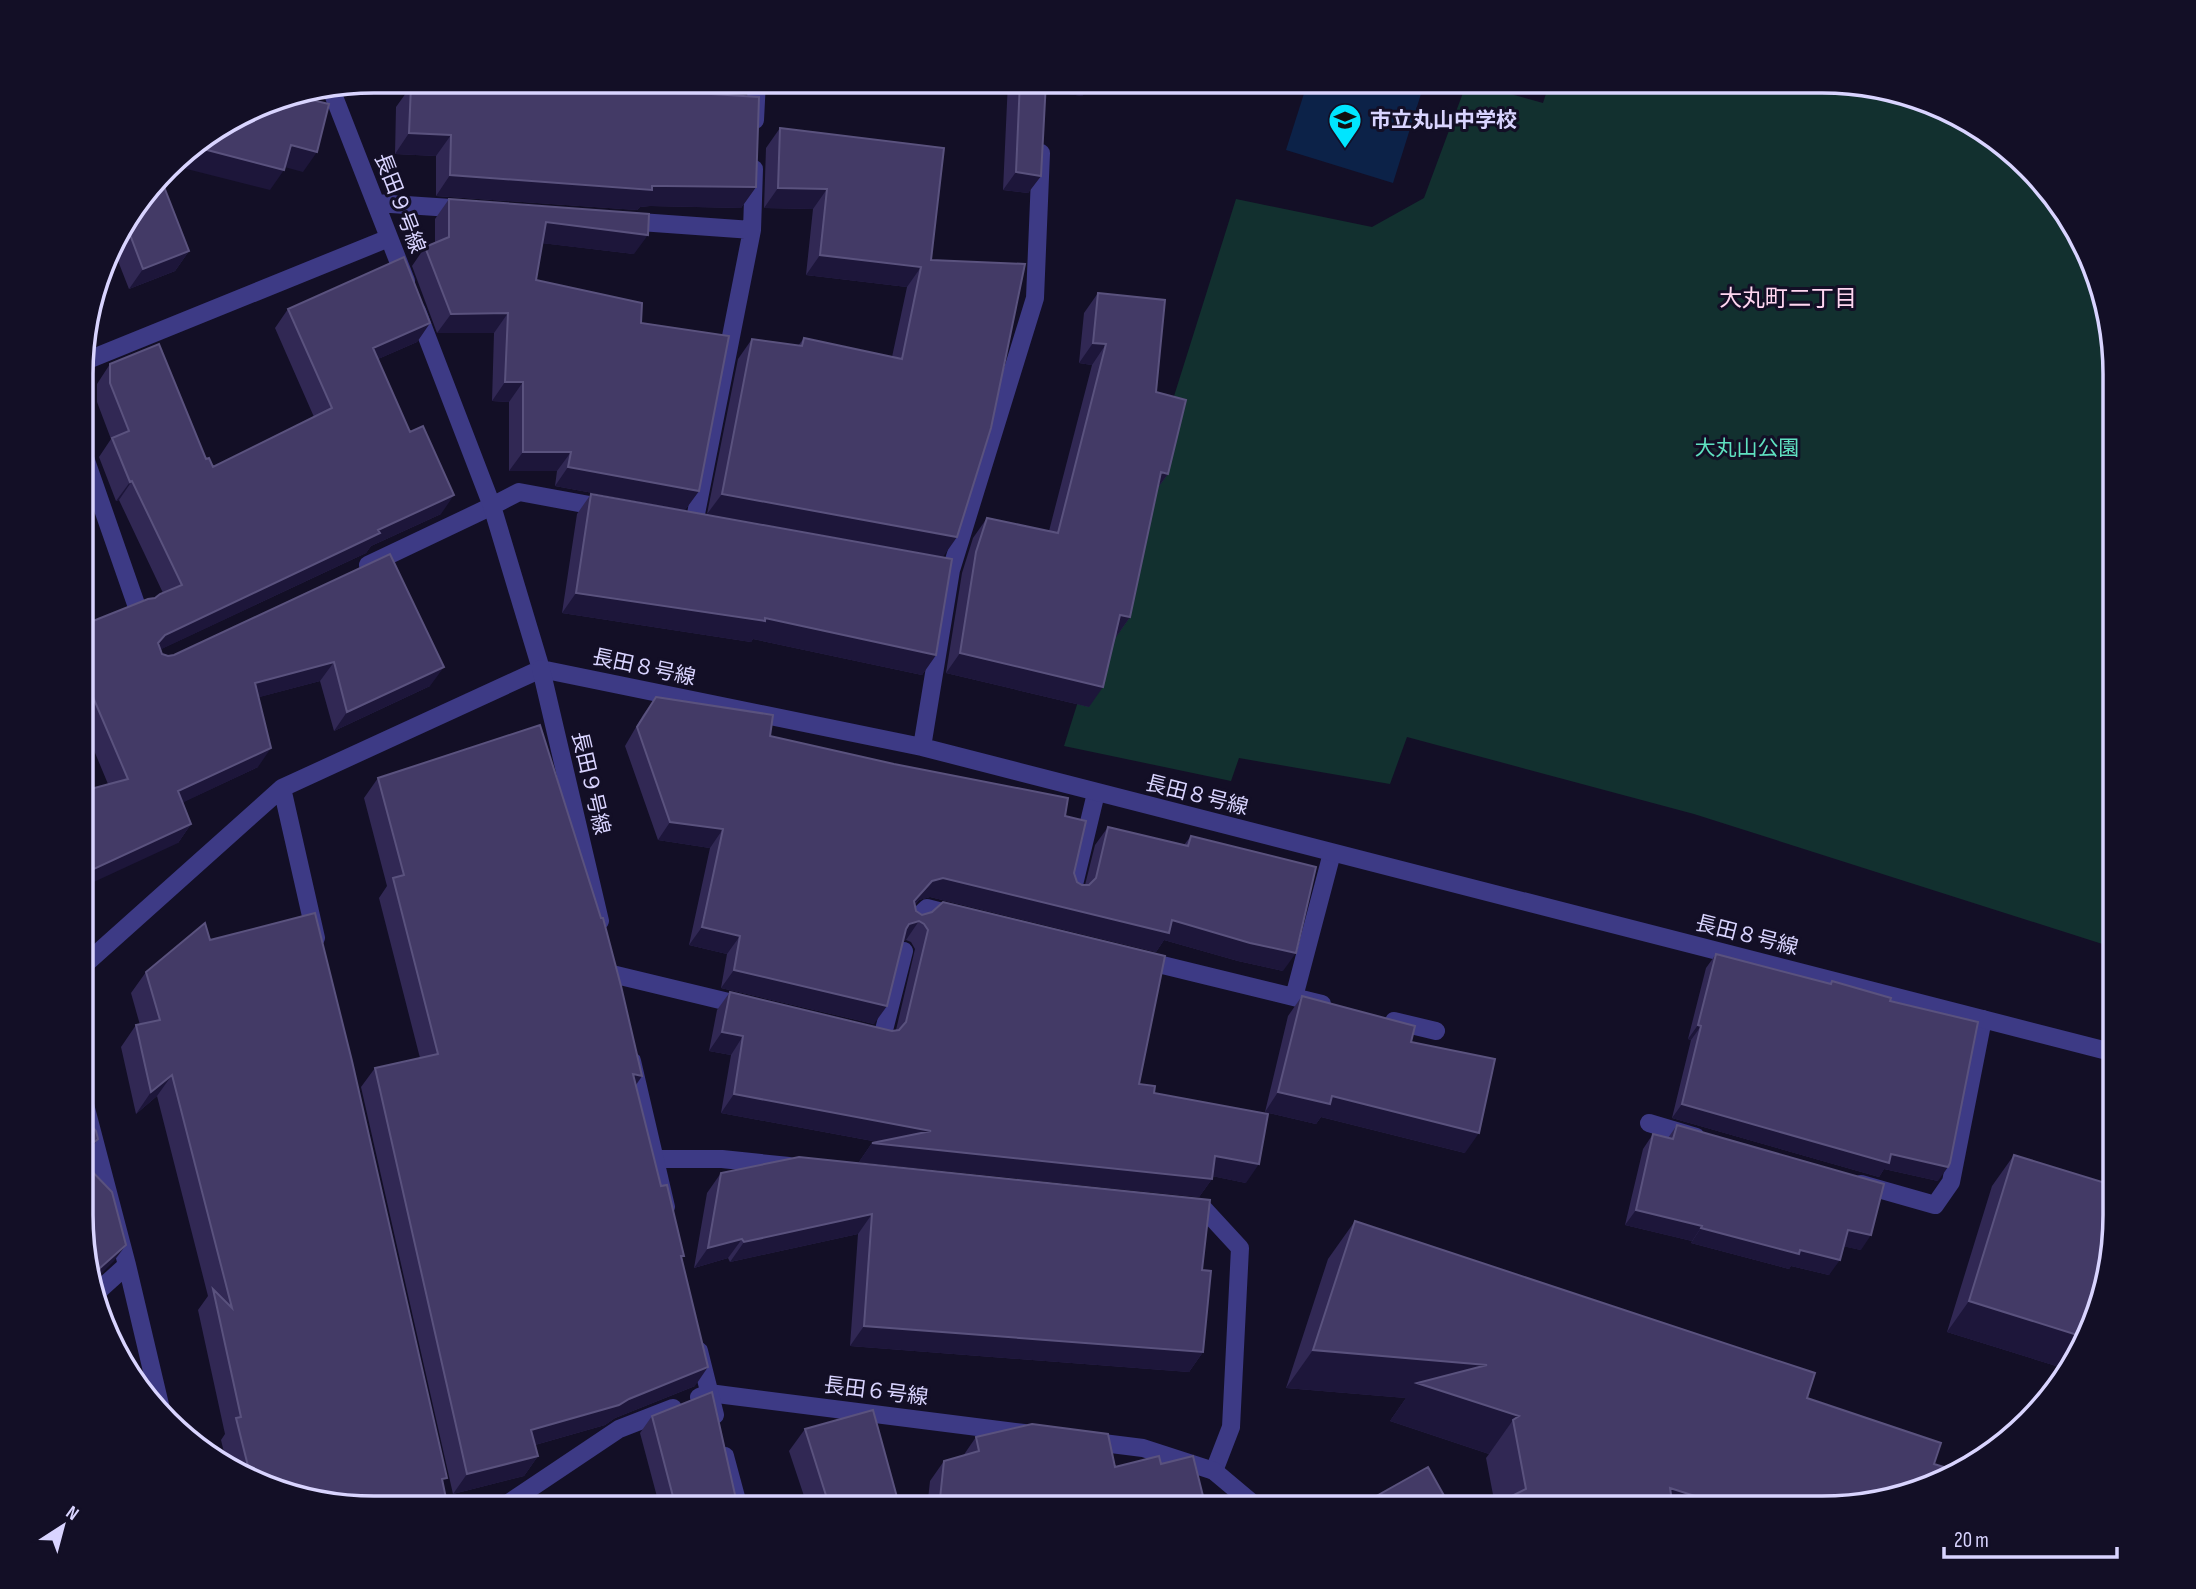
<svg xmlns="http://www.w3.org/2000/svg" width="2196" height="1589" viewBox="0 0 2196 1589" font-family="'Sofia Sans Condensed','Noto Sans JP',sans-serif">
	<style>
		.green { fill: #12302f }
		.water { fill: #0c2248 }
		.lines { fill: none; stroke-linecap: round; stroke-linejoin: round }
		.service { stroke: #3d3a85; stroke-width: 18 }
		.minor { stroke: #3d3a85; stroke-width: 18 }
		.tertiary { stroke: #3d3a85; stroke-width: 18 }
		.wall { fill: #312854 }
		.shaded-wall { fill: #1d163a }
		.building { fill: #433a66; stroke: #5a527e; stroke-width: 2 }
		.labels { text-anchor: middle; stroke-width: 6; stroke-linejoin: round; paint-order: stroke }
		.poi-label { font-size: 21px; font-weight: bold; fill: #d9d4ff; stroke: #130f26; text-anchor: start }
		.street-label { font-size: 21px; fill: #d9d4ff; stroke: #130f26 }
		.park-label { font-size: 21px; fill: #5fe0c0; stroke: #130f26 }
		.neighbourhood-label { font-size: 23px; fill: #ffd6f0; stroke: #130f26 }
		.rim { fill: none; stroke: #d9d4ff; stroke-width: 3.5 }
	</style>
	<rect width="100%" height="100%" fill="#130f26"/>
	<path class="green" d="M1550,81H1841L1917,96L2001,141L2085,244L2115,355V948L1694,814L1407,737L1390,784L1239,758L1231,781L1064,746L1236,199L1372,227L1424,198L1467,82L1543,103Z"/>
	<path class="water" d="M1308,81H1425L1393,183L1286,150Z"/>
	<g class="lines">
		<path class="service" d="M83,452L137,607
			M368,565L492,506
			M1072,893L1096,793
			M912,922L927,908L958,916
			M1142,960L1322,1004
			M612,974L745,1006
			M1294,997L1332,853
			M1394,1021L1436,1031
			M868,1034L882,1038L904,951
			M1649,1123L1696,1137
			M655,1159H722L789,1166
			M1861,1184L1935,1205L1951,1182L1983,1019
			M1186,1207L1204,1209L1240,1248L1231,1427L1214,1471"/>
		<path class="minor" d="M331,89L406,281
			M755,120L757,81
			M376,203L466,209
			M626,221L752,230
			M417,311L492,506L541,669
			M83,362L389,238
			M492,506L519,492L606,508
			M694,524L752,230L754,169
			M922,747L951,570L1035,298L1041,153
			M282,788L316,938
			M83,966L282,788L541,669L922,747L2115,1053
			M83,1097L127,1265L161,1409
			M96,1293L127,1265
			M699,1397L709,1393L1024,1433
			M1087,1441L1143,1448L1214,1471L1258,1508
			M501,1508L619,1429L673,1408"/>
		<path class="tertiary" d="M541,669L600,921
			M632,1061L666,1207
			M699,1351L715,1415
			M725,1456L739,1508"/>
	</g>
	<path class="wall" d="M1008,81H1046L1041,176L1028,193L1003,190Z
		M1054,81H1093L1082,96L1055,92Z
		M411,86L756,187L741,208L650,206L640,207L637,210L436,196V156L395,154L396,107Z
		M780,128L931,260L1025,264L707,514L738,359L752,339L798,346L804,338L892,357L907,287L806,275L813,209L764,208L766,148Z
		M161,179L189,251L175,271L129,289L111,243Z
		M449,199L634,254L542,243L536,280L641,323L699,491L685,510L555,486L557,471H509V402L492,401L494,333H437L412,266L425,247L435,243V219Z
		M1098,293L1156,392L1168,474L1157,489L1130,617L1116,637L1089,707L946,673L962,573L973,538L987,518L1049,531L1092,365L1079,363L1084,313Z
		M288,309L430,323L417,342L378,359L441,514L371,546L366,553L161,649L162,654L168,656L174,655L390,554L430,686L334,731L320,681L259,697L258,767L183,802L191,824L178,843L108,784L83,724V625L155,598L163,593L119,500L116,501L99,457L111,439L97,402V384L110,364L213,467L314,417L275,328Z
		M591,494L936,655L922,675L753,639L751,642L562,613L577,514Z
		M656,697L770,736L1065,816L1074,873L1077,882L1082,885H1085L1095,845L1108,827L1184,845L1191,836L1283,971L1238,961L1164,940L1156,952L930,897L919,900L915,905L916,911L1139,1084L1154,1093L1246,1183L1212,1176V1179L1199,1197L859,1162L872,1143L878,1142L721,1113L731,1055L709,1051L717,1010L730,992L892,1031L896,1030L915,949L911,942L906,940L903,941L874,1024L721,988L727,954L689,945L710,848L658,840L625,746L643,715Z
		M378,778L642,1076L636,1085L661,1186L681,1259L695,1386L615,1418L605,1425L535,1445L538,1456L524,1476L453,1494L361,1087L375,1068L420,1058L379,898L387,886L364,798Z
		M205,923L279,1493L227,1465L221,1440L225,1434L198,1310L208,1296L157,1096L136,1114L121,1047L136,1025H140L131,993L146,972Z
		M1716,954L1830,984L1832,981L1890,1001L1938,1181L1884,1169L1879,1177L1672,1118L1691,1040L1688,1039L1706,968Z
		M1302,996L1411,1042L1465,1153L1321,1117L1316,1124L1265,1112L1288,1016Z
		M1677,1125L1861,1250L1843,1246L1829,1275L1791,1266L1789,1269L1691,1243L1692,1241L1625,1225L1643,1149L1653,1134L1668,1138Z
		M2014,1155L2093,1327L2069,1370L1947,1332L1992,1186Z
		M721,1173L1202,1270L1203,1352L1189,1372L850,1346L858,1234L730,1262L728,1258L694,1268L707,1193Z
		M1355,1221L1815,1373L1495,1505L1486,1458L1489,1454L1390,1421L1406,1398L1286,1388L1328,1259Z
		M652,1416L738,1508H660L640,1433Z
		M805,1429L900,1508H808L789,1451Z
		M976,1437L1115,1467L1161,1464L1206,1508H927L930,1481L944,1461L963,1456Z
		M1366,1502L1451,1508H1362Z"/>
	<path class="shaded-wall" d="M1063,81H1093L1082,96L1055,92Z
		M409,133L451,135L436,156L395,154Z
		M291,145L317,152L303,172L277,165Z
		M192,146L284,170L270,190L171,165L180,153Z
		M1016,172L1041,176L1028,193L1003,190Z
		M450,175L652,186L756,187L741,208L650,206L640,207L637,210L436,196Z
		M778,188L827,189L813,209L764,208Z
		M546,222L648,235L634,254L532,242Z
		M189,251L175,271L129,289L143,269Z
		M820,255L921,267L907,287L806,275Z
		M508,313L494,333H437L451,314Z
		M430,323L417,342L360,367L373,348Z
		M1093,343L1106,344L1092,365L1079,363Z
		M505,382H523L509,402L492,401Z
		M523,452H571L557,471H509Z
		M568,467L699,491L685,510L555,486Z
		M1161,472L1168,474L1153,494Z
		M132,481L119,500L116,501L130,482Z
		M722,494L957,537L943,557L707,514Z
		M454,495L441,514L371,546L366,553L151,654L165,635L378,530Z
		M576,593L765,618L936,655L922,675L753,639L751,642L562,613Z
		M1120,615L1130,617L1116,637Z
		M960,653L1103,687L1089,707L946,673Z
		M334,662L320,681L241,702L255,683Z
		M444,667L430,686L334,731L347,712Z
		M271,748L258,767L165,811L178,791Z
		M670,822L723,829L710,848L658,840Z
		M191,824L178,843L83,887V874Z
		M943,878L1172,920L1296,953L1283,971L1238,961L1164,940L1156,952L930,897L919,900L901,919L914,901L932,881Z
		M919,921L906,940L896,943L909,924Z
		M702,927L740,936L727,954L689,945Z
		M734,970L887,1006L874,1024L721,988Z
		M1698,1025L1701,1026L1691,1040L1688,1039Z
		M722,1032L743,1036L731,1055L709,1051Z
		M633,1074L642,1076L628,1096Z
		M172,1075L157,1096L136,1114L151,1092Z
		M1278,1092L1332,1096L1479,1133L1465,1153L1321,1117L1316,1124L1265,1112Z
		M734,1094L1212,1179L1199,1197L859,1162L872,1143L900,1146L721,1113Z
		M1682,1104L1948,1167L1938,1181L1884,1169L1879,1177L1672,1118Z
		M98,1139L86,1155L83,1158V1151Z
		M1215,1156L1259,1164L1246,1183L1202,1174Z
		M1636,1210L1702,1226L1692,1241L1625,1225Z
		M872,1214L858,1234L730,1262L744,1242Z
		M1701,1228L1800,1250L1840,1260L1829,1275L1791,1266L1789,1269L1691,1243Z
		M1848,1230L1871,1235L1861,1250L1837,1245Z
		M742,1239L728,1258L694,1268L708,1248Z
		M126,1245L114,1261L93,1282L92,1280L100,1268Z
		M1969,1301L2087,1338L2069,1370L1947,1332Z
		M864,1326L1203,1352L1189,1372L850,1346Z
		M1313,1350L1487,1365L1519,1416L1513,1420L1489,1454L1390,1421L1406,1398L1286,1388Z
		M708,1367L695,1386L615,1418L605,1425L517,1450L531,1430L629,1399Z
		M538,1456L524,1476L453,1494L467,1474Z
		M1670,1488L1732,1508H1655Z"/>
	<path class="building" d="M1020,81H1046L1041,176L1016,172Z
		M411,86L711,94L759,97L756,187L665,186H652V190L450,175L451,135L409,133Z
		M295,96L329,104L317,152L291,145L284,170L192,146L262,103Z
		M780,128L944,148L931,260L1025,264L991,428L957,537L722,494L752,339L802,346L804,338L902,359L921,267L820,255L827,189L778,188Z
		M161,179L189,251L143,269L126,224Z
		M449,199L649,214L648,235L546,222L536,280L642,303L641,323L729,336L699,491L568,467L571,452H523V382H505L508,313L451,314L425,247L449,237Z
		M404,257L430,323L373,348L410,432L423,426L454,495L378,530L380,533L165,635L158,643L162,654L168,656L174,655L390,554L444,667L347,712L334,662L255,683L271,748L178,791L191,824L83,874V791L128,779L87,683L83,684V625L148,599L155,598L160,594L182,585L132,481L130,482L112,438L129,431L110,383V364L159,344L206,459L209,458L213,467L332,408L288,309Z
		M1098,293L1165,300L1156,392L1186,400L1168,474L1161,472L1130,617L1120,615L1103,687L960,653L976,552L987,518L1058,533L1106,344L1093,343Z
		M591,494L952,559L936,655L765,618V621L576,593Z
		M656,697L773,715L770,736L894,764L1068,798L1065,816L1086,821L1074,873L1077,882L1082,885H1089L1096,878L1108,827L1188,846L1191,836L1316,867L1296,953L1250,943L1172,920L1169,933L943,878L932,881L914,901L916,911L922,915L932,912L943,902L1165,956L1139,1084L1155,1086L1154,1093L1268,1114L1259,1164L1215,1156L1212,1179L872,1143L931,1131L734,1094L743,1036L722,1032L730,992L892,1031L899,1030L906,1022L928,930L924,924L919,921L909,924L906,929L887,1006L734,970L740,936L702,927L723,829L670,822L637,727Z
		M540,725L601,918H603L621,986L642,1076L633,1074L661,1186L667,1185L684,1256H681L708,1367L629,1399L619,1405L531,1430L538,1456L467,1474L375,1068L438,1054L393,878L404,875L378,778Z
		M315,913L352,1061L447,1478L442,1479L448,1508H355L279,1493L251,1478L236,1418L241,1417L213,1289L232,1308L172,1075L151,1092L136,1025L160,1020L146,972L205,923L210,940Z
		M1716,954L1831,984L1832,981L1891,998L1890,1001L1978,1022L1950,1163L1948,1167L1891,1154L1889,1163L1682,1104L1701,1026L1698,1025Z
		M1302,996L1415,1026L1411,1042L1495,1059L1479,1133L1332,1096L1330,1104L1278,1092Z
		M83,1116L96,1131L98,1139L83,1151Z
		M1677,1125L1884,1184L1871,1235L1848,1230L1840,1260L1800,1250L1799,1254L1701,1228L1702,1226L1636,1210L1653,1134L1673,1139Z
		M2014,1155L2115,1186V1234L2093,1327L2087,1338L1969,1301Z
		M799,1157L1210,1200L1202,1270L1211,1271L1203,1352L864,1326L872,1214L744,1242L742,1239L708,1248L721,1173Z
		M83,1162L112,1192L126,1245L100,1268L96,1277L92,1280L83,1253Z
		M1355,1221L1815,1373L1807,1398L1941,1443L1934,1464L1960,1472L1952,1478L1823,1508H1732L1670,1488L1673,1508H1488L1526,1489L1513,1420L1519,1416L1417,1383L1487,1365L1313,1350Z
		M712,1392L738,1508H676L652,1416Z
		M873,1410L900,1508H830L805,1429Z
		M1032,1424L1108,1434L1115,1467L1159,1456L1161,1464L1193,1456L1206,1508H939L944,1461L979,1451L976,1437Z
		M1428,1467L1451,1508H1369L1366,1502Z"/>
	<defs>
		<symbol id="school-pin" viewBox="-11 -11 22 30"><path d="M0 17L-7.5 6A9.5 9.5 0 1 1 7.5 6Z" fill="#00e5ff" stroke="#130f26"/><path d="M0-5L7-2L0 1L-7-2ZM-4 1L0 2.5L4 1V4Q0 6-4 4Z" fill="#111"/></symbol>
	</defs>
	<g fill-rule="evenodd">
		<use href="#school-pin" x="1326" y="101" width="38" height="52"/>
	</g>
	<g class="labels">
		<g class="poi-label">
			<text x="1370" y="127">市立丸山中学校</text>
		</g>
		<g class="street-label">
			<text transform="translate(400 203) rotate(69)" y="7">長田９号線</text>
			<text transform="translate(644 667) rotate(12)" y="7">長田８号線</text>
			<text transform="translate(591 783) rotate(77)" y="7">長田９号線</text>
			<text transform="translate(1197 795) rotate(14)" y="7">長田８号線</text>
			<text transform="translate(1747 935) rotate(14)" y="7">長田８号線</text>
			<text transform="translate(876 1391) rotate(7)" y="7">長田６号線</text>
		</g>
		<g class="park-label">
			<text x="1747" y="455">大丸山公園</text>
		</g>
		<g class="neighbourhood-label">
			<text x="1788" y="306">大丸町二丁目</text>
		</g>
	</g>
	<path d="M0 0H2196V1589H0ZM374 93H1822A281 281 0 0 1 2103 374V1215A281 281 0 0 1 1822 1496H374A281 281 0 0 1 93 1215V374A281 281 0 0 1 374 93Z" fill="#130f26" fill-rule="evenodd"/>
	<path class="rim" d="M374 93H1822A281 281 0 0 1 2103 374V1215A281 281 0 0 1 1822 1496H374A281 281 0 0 1 93 1215V374A281 281 0 0 1 374 93Z"/>
	<g transform="translate(63 1526) rotate(36)" stroke="#130f26" stroke-width="5" paint-order="stroke">
	<path d="M0-5L12 26L0 18L-12 26Z" fill="#d9d4ff"/>
	<text y="-10" font-size="19" font-weight="bold" text-anchor="middle" fill="#d9d4ff">N</text>
	</g>
	<path d="M1944 1547v10h173v-10" fill="none" stroke="#d9d4ff" stroke-width="3.5"/>
	<text x="1954" y="1547" font-size="21" fill="#d9d4ff" stroke="#130f26" stroke-width="5" paint-order="stroke">20 m</text>
</svg>
